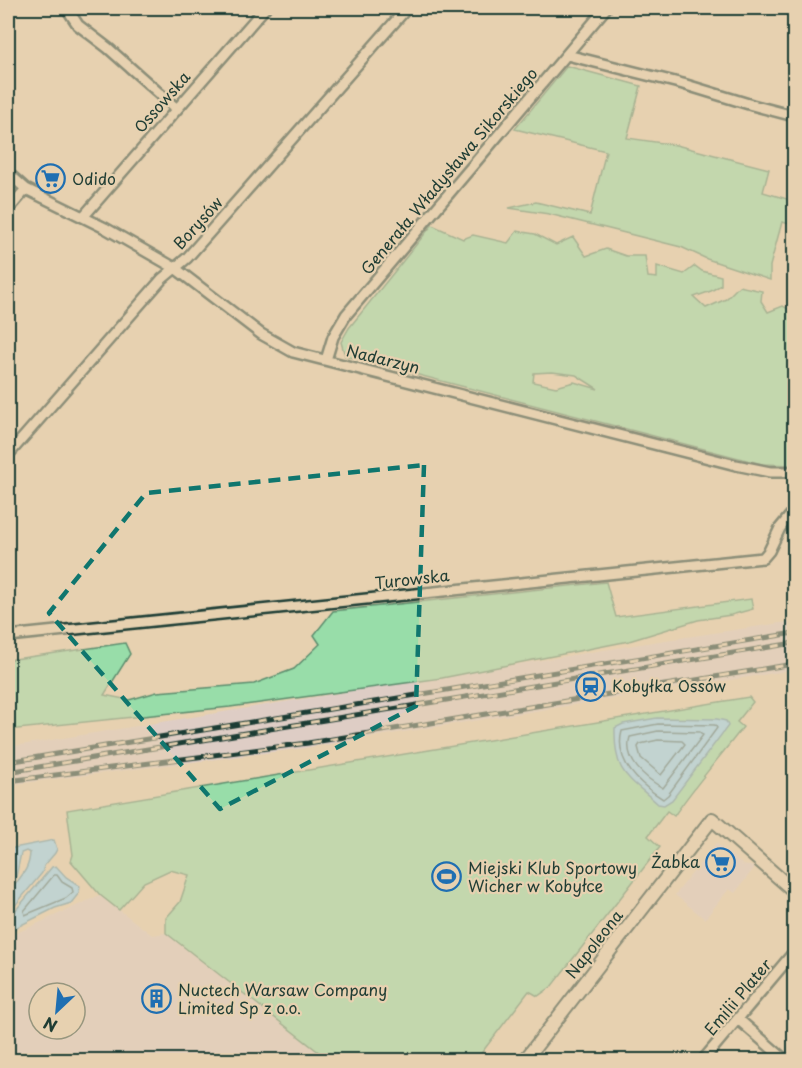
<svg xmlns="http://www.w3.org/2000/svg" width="802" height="1068" viewBox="0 0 802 1068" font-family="'Playpen Sans',sans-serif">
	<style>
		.built { fill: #decdc5; fill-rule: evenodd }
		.green { fill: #98dda9; stroke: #5c8d6e; stroke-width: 1.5; fill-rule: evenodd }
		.water { fill: #94d4f5; stroke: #6598a8; stroke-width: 1.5 }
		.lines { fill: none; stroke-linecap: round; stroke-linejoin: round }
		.shore { stroke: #4e7981; stroke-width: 1.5 }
		.minor-casing { stroke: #1f3d34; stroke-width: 14 }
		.tertiary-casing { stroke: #1f3d34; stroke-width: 16 }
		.minor { stroke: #e7d1b0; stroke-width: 9 }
		.tertiary { stroke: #e7d1b0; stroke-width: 12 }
		.rail-casing { stroke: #1f3d34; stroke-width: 5 }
		.rail { stroke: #e7d1b0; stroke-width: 3; stroke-dasharray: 9; stroke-linecap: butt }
		.marked { fill: none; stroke: #0f766e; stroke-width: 4.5; stroke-dasharray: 12 8; stroke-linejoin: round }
		.labels { text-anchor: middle; stroke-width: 4.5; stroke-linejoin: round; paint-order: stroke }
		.street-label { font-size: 16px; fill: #1f3d34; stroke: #e7d1b0 }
		.poi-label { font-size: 16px; fill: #1f3d34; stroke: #e7d1b0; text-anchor: start }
	</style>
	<rect width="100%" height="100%" fill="#e7d1b0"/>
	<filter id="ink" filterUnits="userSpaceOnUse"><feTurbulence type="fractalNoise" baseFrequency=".0167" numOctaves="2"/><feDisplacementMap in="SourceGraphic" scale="12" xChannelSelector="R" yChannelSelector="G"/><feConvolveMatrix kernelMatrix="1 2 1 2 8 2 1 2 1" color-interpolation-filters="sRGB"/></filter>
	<g filter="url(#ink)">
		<path class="built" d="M794,621V668L781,672L304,748L8,785V747L659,641Z
			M716,843L743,865L755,867L735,893L729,889L705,919L675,895Z
			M100,895L152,935L166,933L329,1060H8V937ZM39,993H75V1029H39Z"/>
		<path class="green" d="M567,66L641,86L627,138L676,145L769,169L763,192L794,201V225L782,222L770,266V280L707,259L681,247L549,214L509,208L536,202L590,215L606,151L515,129Z
			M432,225L463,239L473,235L508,243L517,231L535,234L556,245L573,237L586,256L606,249L626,256H645L648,277L657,278V266L684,274L695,266L702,271L721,276V285L711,291L694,297L706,308L726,299L739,286L762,291L761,301L768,312L783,306L794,312V465L762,464L345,356L341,342L349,328ZM552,372L576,375L598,389L574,382L556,387L533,382L534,373Z
			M606,582L616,617L751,599L753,609L731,615L698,620L629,641L442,678L230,707L8,730V660L125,643L130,654L104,695L129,700L157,692L254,684L294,669L320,644L314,635L333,611Z
			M749,697L753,702L737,722L743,727C720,757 695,785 674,816L667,811L648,836L660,847L551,987L538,996L529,991L476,1060H411L406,1057L404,1060H329L166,933V918L180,902L189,875L170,870L144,882L119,910L100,895L71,861L73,855L67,810Z"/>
		<path class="water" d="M657,718L717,719L726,721L728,726L672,800L664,805L658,804C627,776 614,774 615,728L623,724Z
			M54,840L57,849L55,853L44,866L42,873L12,909L15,911L52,867L56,866L66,877L80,886L79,893L71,903L55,908L15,928L13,932L8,933L10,915L8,914C8,909 6,903 8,898C12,881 29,876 30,853L26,851L21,853L16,877L8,888V849Z"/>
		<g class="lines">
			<path class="shore" d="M658,724L715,725L717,728L668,795L663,799C639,784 614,761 622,731Z
				M658,731L700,732L703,735L663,788C645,778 623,760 630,737Z
				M658,740L682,741L685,744L661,775L641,758L638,747L640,744Z
				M54,875H57L62,882L72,888L73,892L66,898L25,915L24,911Z"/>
			<defs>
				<path id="minor" d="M69,8L68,10L78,25L108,48L177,109
					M567,55L683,84L752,105L794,116
					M8,173L26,189L105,228L175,268L261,334L293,352L736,465L770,472H794
					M8,210L26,189
					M83,217L265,8
					M326,360L333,337L346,315L606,8
					M8,455L162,279L187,258L407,8
					M8,636L763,558L769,551L780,528L794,511
					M738,1019L785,1060
					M703,1060L794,952"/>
				<path id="tertiary" d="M525,1060L712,819L794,891"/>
			</defs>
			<use href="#minor" class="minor-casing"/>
			<use href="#tertiary" class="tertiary-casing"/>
			<use href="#minor" class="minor"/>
			<use href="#tertiary" class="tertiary"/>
			<defs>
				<path id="rail" d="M8,762L794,633
					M8,772L794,643
					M8,781L308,743L794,664"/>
			</defs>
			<use href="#rail" class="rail-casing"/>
			<use href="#rail" class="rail"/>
		</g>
	</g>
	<path d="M0 0H802V1068H0ZM424,465L416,706L220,809L49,613L146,493Z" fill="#e7d1b0" fill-opacity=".55" fill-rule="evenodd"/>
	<path class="marked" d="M424,465L416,706L220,809L49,613L146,493Z"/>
	<defs>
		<symbol id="supermarket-ring" viewBox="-11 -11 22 22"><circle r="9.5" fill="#e7d1b0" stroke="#1f6fb2" stroke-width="1.5"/><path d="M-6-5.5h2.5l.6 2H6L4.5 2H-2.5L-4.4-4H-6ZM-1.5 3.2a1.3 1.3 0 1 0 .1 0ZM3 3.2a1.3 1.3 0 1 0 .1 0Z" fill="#1f6fb2"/></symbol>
		<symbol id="station-ring" viewBox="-11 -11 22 22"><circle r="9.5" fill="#e7d1b0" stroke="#1f6fb2" stroke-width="1.5"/><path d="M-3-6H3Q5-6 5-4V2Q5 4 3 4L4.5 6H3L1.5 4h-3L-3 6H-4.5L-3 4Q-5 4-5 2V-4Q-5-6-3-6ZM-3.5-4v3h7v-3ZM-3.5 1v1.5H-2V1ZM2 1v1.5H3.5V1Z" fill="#1f6fb2"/></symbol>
		<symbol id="stadium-ring" viewBox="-11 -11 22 22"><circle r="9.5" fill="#e7d1b0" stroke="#1f6fb2" stroke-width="1.5"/><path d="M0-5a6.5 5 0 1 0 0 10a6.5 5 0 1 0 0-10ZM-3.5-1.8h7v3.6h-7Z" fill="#1f6fb2"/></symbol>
		<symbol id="building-ring" viewBox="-11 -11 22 22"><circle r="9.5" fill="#e7d1b0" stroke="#1f6fb2" stroke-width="1.5"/><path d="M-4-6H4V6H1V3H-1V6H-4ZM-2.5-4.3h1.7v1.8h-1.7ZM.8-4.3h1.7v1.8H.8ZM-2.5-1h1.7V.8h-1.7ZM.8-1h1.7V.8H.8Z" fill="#1f6fb2"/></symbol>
	</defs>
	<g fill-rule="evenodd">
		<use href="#supermarket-ring" x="34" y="162" width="33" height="33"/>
		<use href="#station-ring" x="574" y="670" width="33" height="33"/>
		<use href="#supermarket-ring" x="704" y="846" width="33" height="33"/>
		<use href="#stadium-ring" x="430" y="860" width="33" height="33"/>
		<use href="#building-ring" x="140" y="982" width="33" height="33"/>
	</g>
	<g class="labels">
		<g class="street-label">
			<text transform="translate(162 102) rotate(-49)" y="6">Ossowska</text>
			<text transform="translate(449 171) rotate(-50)" y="6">Generała Władysława Sikorskiego</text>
			<text transform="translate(198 223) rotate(-48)" y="6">Borysów</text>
			<text transform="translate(383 359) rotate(14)" y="6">Nadarzyn</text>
			<text transform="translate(412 579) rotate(-6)" y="6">Turowska</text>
			<text transform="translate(594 944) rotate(-52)" y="6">Napoleona</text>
			<text transform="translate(738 997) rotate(-50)" y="6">Emilii Plater</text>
		</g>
		<g class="poi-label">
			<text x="72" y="185">Odido</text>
			<text x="612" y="692">Kobyłka Ossów</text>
			<text x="700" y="868" text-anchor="end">Żabka</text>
			<text x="468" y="874">Miejski Klub Sportowy<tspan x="468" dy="18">Wicher w Kobyłce</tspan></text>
			<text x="178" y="996">Nuctech Warsaw Company<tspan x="178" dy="18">Limited Sp z o.o.</tspan></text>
		</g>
	</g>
	<rect width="802" height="1068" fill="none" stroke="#e7d1b0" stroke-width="30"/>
	<rect x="15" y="15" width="772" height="1038" fill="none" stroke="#1f3d34" stroke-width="2" filter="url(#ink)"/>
	<g transform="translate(57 1011) rotate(206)"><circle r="28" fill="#e7d1b0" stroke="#97967e" stroke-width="1.5"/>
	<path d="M0-4.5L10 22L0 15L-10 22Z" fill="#1f6fb2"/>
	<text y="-9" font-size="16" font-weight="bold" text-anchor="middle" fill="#1f3d34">N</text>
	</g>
</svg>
